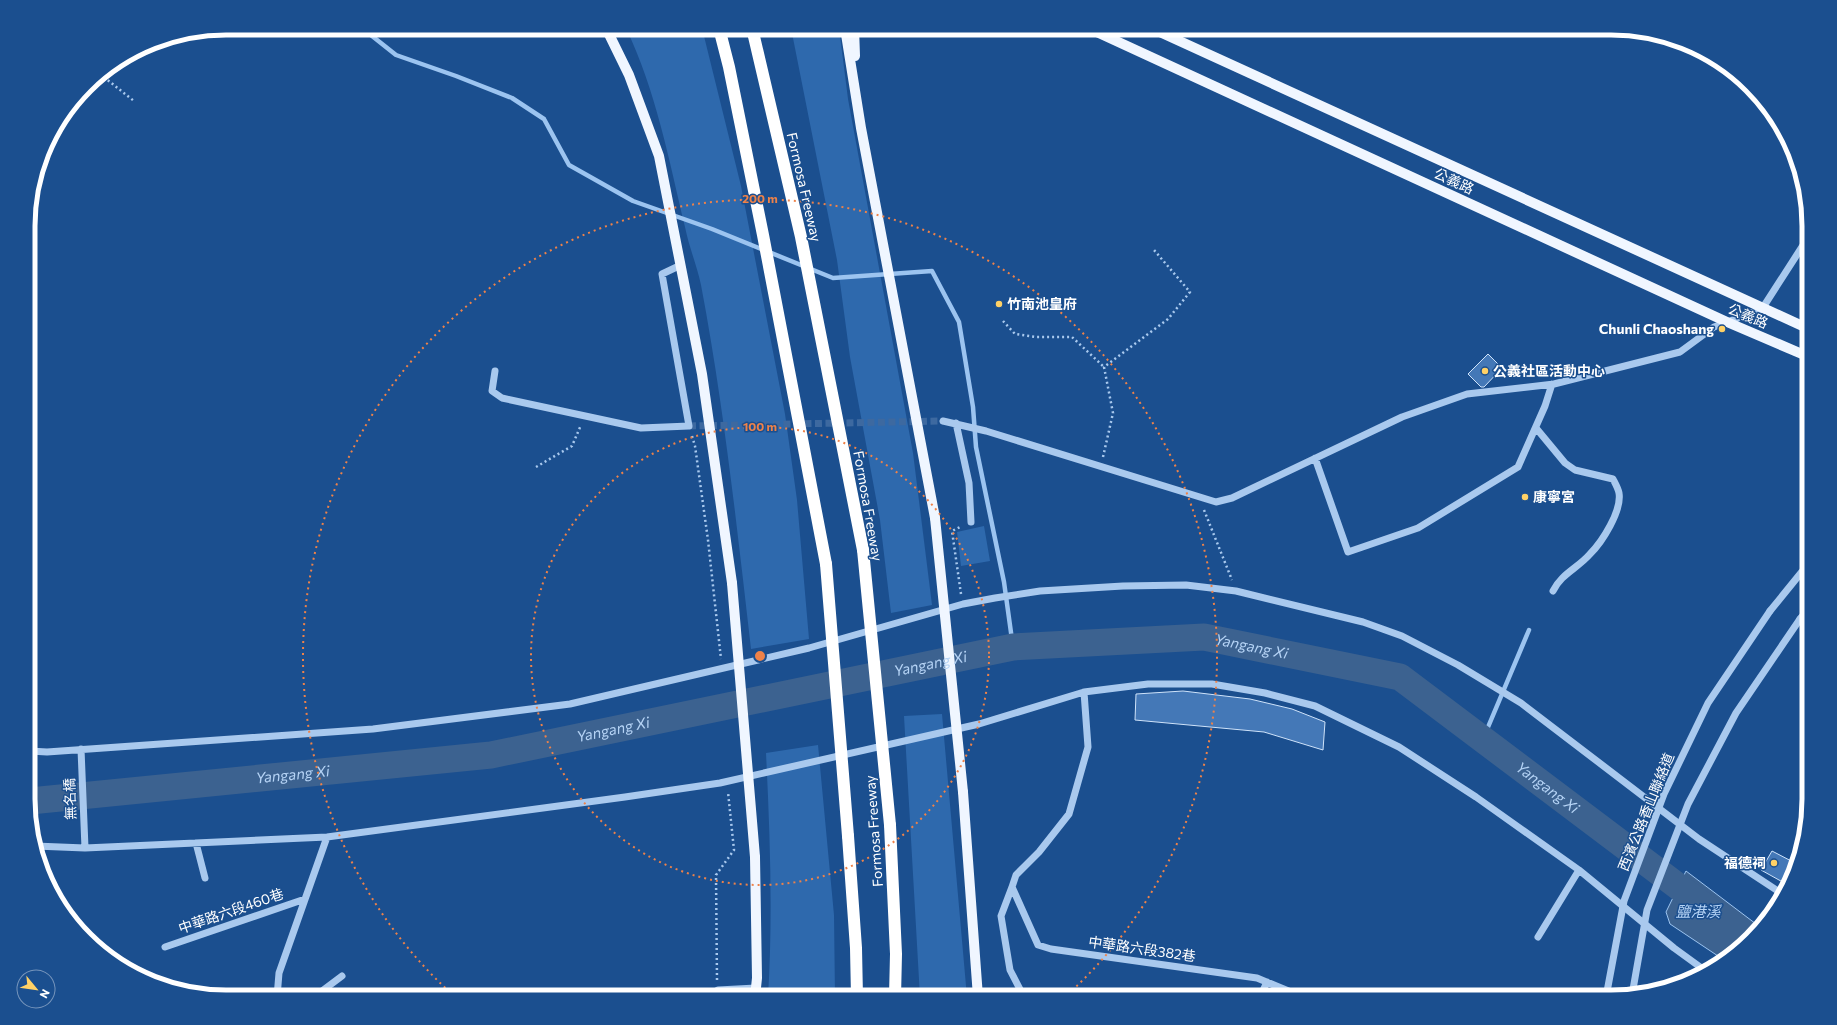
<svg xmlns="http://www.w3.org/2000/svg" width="1837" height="1025" viewBox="0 0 1837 1025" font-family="Commissioner,'Noto Sans TC',sans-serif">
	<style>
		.green { fill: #2e69ad }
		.water { fill: #3c6290; stroke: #9cc4f0 }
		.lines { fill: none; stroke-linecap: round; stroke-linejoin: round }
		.stream { stroke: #9cc4f0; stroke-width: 4.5 }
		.river { stroke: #3c6290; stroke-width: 27 }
		.building { fill: #4478b7; stroke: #cfe3fa }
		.minor-tunnel { stroke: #3d69a0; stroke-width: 7; stroke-dasharray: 7 3.5; stroke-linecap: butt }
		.path { stroke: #a9c9ee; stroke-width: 2.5; stroke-dasharray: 2 3; stroke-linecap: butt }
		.minor { stroke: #a9c9ee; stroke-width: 7 }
		.major { stroke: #f0f6ff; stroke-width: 10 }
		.highway { stroke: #fff; stroke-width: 12 }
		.minor-bridge { stroke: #a9c9ee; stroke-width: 7 }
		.major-bridge { stroke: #f0f6ff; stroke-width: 10 }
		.highway-bridge { stroke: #fff; stroke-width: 12 }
		.ring { fill: none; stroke: #ee8249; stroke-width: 2; stroke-dasharray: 2 4 }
		.poi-dot { fill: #ffd166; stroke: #1b4f8f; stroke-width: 1.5 }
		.labels { text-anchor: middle; stroke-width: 3; stroke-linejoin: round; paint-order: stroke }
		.street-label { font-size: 14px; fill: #fff; stroke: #1b4f8f }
		.poi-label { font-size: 14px; font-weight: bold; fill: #fff; stroke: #1b4f8f; text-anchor: start }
		.water-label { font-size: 15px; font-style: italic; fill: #b5d3f5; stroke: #1b4f8f }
		.rim { fill: none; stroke: #fff; stroke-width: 5 }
		.centre { fill: #ee8249; stroke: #1b4f8f; stroke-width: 2 }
		.ring-label { font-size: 12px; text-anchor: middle; font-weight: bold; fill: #ee8249; stroke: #1b4f8f; stroke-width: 3; stroke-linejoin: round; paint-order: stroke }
	</style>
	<rect width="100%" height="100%" fill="#1b4f8f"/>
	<path class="green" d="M626,28H702L741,186L785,414L797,500L809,639L751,649C737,528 724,406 701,285C697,266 689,247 685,227C669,160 656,91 626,28Z
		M791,28H839L848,99L913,453L932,605L891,613L880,520L850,357L837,260Z
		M984,526L990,561L961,566L957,532Z
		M942,714L967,997H920L904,716Z
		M818,745L834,915L835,997H768C773,915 770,835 766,753Z"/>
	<path class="water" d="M1686,871L1760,927L1751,939L1724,960L1670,924L1666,912Z"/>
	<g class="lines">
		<path class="stream" d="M362,28L396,55L456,76L512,98L544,119L569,165L633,201L712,229L833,278L932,271L959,322L973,407L976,447L1004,582L1013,647
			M1483,739L1529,630"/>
		<path class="river" id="s1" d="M30,801L491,755L1013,647L1204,637L1400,677L1708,909"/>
	</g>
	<path class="building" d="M1488,354L1502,368L1484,387H1481L1468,374Z
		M1183,691L1250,699L1292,709L1325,722L1323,750L1264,732L1135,720L1136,694Z
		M1772,851L1797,864L1788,885L1761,870Z"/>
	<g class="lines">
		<path class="minor-tunnel" d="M689,426L943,421"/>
		<path class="path" d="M100,74L134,101
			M1003,321L1015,334L1036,337H1072L1104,367
			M692,436L695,446L708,540L721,659
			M1103,457L1113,413L1104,367L1168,319L1190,292L1154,250
			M536,467L572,446L581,425
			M1204,510L1232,580
			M961,594L952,531L962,526
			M717,980L716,875L734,850L728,792"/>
		<path class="minor" d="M495,371L492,391L502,398L641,428L689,426L662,274L681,265
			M943,421L986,431L1216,502L1232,498L1402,417L1467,394L1554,384L1680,352L1714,327L1762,309L1809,236
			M956,423L969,483L971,522
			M1536,428L1565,463L1575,470L1613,479C1615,483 1618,488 1619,493C1622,511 1602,542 1590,554C1578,568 1561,574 1553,591
			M1315,458L1348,552L1418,528L1518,467L1545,406L1552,384
			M1770,611L1809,563
			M1800,619L1809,608
			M1084,692L1088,747L1069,814L1039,852L1016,875L1012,887L1038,945L1051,949L1257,978L1303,997
			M81,749L85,848
			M30,751L47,752L373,729L570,704L809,648L963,604L995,598L1040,591L1123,586L1186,585L1236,591L1363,622L1402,636L1458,665L1521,703L1699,839L1784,895
			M196,843L205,878
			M35,846L85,848L327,837L625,797L720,783L979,724L1084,692L1148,684H1212L1265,693L1315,706L1399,747L1476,797L1579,870L1674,948L1707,972
			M1012,887L1001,916L1010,970L1024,997
			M1538,937L1579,870
			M165,947L305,899
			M277,997L279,973L327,837
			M314,997L342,976
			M707,997L718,990L756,988
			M1260,997L1267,982"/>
		<path class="major" d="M606,28L629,75L659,156L702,374L732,583
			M845,28L861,128L935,518
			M854,28L855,56
			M1088,28L1727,322L1809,357
			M1151,28L1809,329
			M963,792L978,997
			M755,857L757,978L755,997"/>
		<path class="highway" d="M719,28L729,67L763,235L826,564
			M752,28L801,237L863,550
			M890,825L896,954L895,997
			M848,836L856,948L857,997"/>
		<path class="minor-bridge" d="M1632,995L1647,910L1688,804L1736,713L1800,619
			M1606,997L1624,901L1664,794L1708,703L1770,611"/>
		<path class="major-bridge" d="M935,518L963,792
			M732,583L755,857"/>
		<path class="highway-bridge" d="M863,550L890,825
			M826,564L848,836"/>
	</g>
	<g class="ring">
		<circle cx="760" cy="656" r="229"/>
		<path d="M454 996A457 457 0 1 1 1066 996"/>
	</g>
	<g class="poi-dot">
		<circle cx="999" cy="304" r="4"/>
		<circle cx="1722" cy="329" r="4"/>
		<circle cx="1485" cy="371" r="4"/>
		<circle cx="1525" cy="497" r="4"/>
		<circle cx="1774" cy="863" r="4"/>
	</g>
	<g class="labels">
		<g class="street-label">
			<text transform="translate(1454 181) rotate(25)" y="5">公義路</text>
			<text transform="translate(804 187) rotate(77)" y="5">Formosa Freeway</text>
			<text transform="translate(1748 316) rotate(23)" y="5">公義路</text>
			<text transform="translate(868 506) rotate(80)" y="5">Formosa Freeway</text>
			<text transform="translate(70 799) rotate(-92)" y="5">無名橋</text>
			<text transform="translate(1646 812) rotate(-68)" y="5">西濱公路香山聯絡道</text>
			<text transform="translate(874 831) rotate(-94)" y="5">Formosa Freeway</text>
			<text transform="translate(231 911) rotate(-19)" y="5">中華路六段460巷</text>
			<text transform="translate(1142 949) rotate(8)" y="5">中華路六段382巷</text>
		</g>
		<g class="poi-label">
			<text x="1007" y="309">竹南池皇府</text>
			<text x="1714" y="334" text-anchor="end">Chunli Chaoshang</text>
			<text x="1493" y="376">公義社區活動中心</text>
			<text x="1533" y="502">康寧宮</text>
			<text x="1766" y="868" text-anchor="end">福德祠</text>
		</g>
		<g class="water-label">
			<text dy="5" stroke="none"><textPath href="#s1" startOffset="1236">Yangang Xi</textPath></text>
			<text dy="5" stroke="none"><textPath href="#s1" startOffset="912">Yangang Xi</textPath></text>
			<text dy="5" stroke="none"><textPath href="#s1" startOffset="588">Yangang Xi</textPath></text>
			<text dy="5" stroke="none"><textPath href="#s1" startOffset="264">Yangang Xi</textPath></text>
			<text dy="5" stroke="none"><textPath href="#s1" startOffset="1572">Yangang Xi</textPath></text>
			<text x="1698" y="917">鹽港溪</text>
		</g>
	</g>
	<path d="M0 0H1837V1025H0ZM226 35H1611A191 191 0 0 1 1802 226V799A191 191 0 0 1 1611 990H226A191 191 0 0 1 35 799V226A191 191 0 0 1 226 35Z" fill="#1b4f8f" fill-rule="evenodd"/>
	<path class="rim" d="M226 35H1611A191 191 0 0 1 1802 226V799A191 191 0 0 1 1611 990H226A191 191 0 0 1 35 799V226A191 191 0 0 1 226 35Z"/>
	<circle cx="760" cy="656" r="6" class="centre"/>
	<g class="ring-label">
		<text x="760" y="203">200 m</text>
		<text x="760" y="431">100 m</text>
	</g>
	<g transform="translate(36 989) rotate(119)"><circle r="19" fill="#1b4f8f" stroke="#7695bc"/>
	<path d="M0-3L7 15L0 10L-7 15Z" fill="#ffd166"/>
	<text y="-6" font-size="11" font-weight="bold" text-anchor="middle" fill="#ffffff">N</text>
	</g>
</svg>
